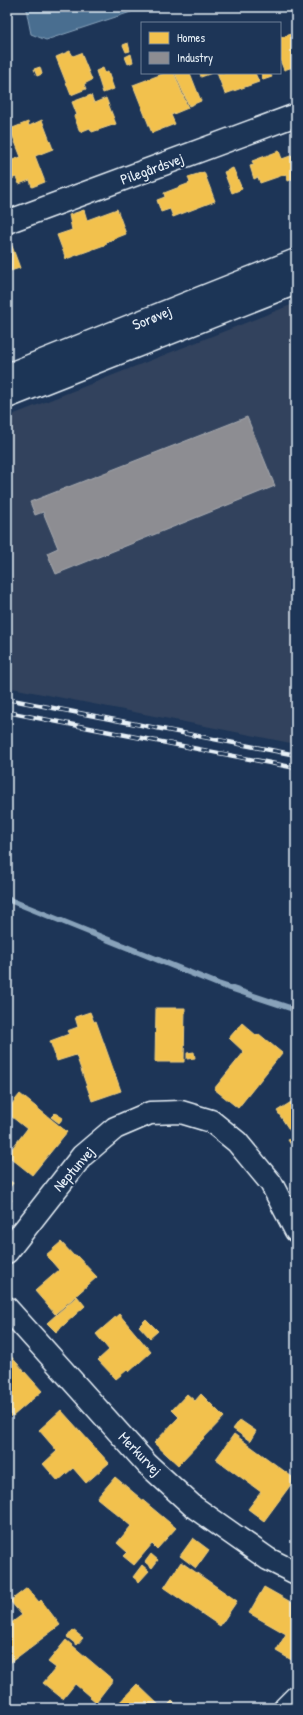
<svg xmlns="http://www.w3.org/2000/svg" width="303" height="1715" viewBox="0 0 303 1715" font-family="'Patrick Hand',sans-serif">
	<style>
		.built { fill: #32435d }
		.water { fill: #486e90; stroke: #88a2ba }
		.homes { fill: #f2c14e; stroke: #efcf81 }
		.industry { fill: #8d8d92; stroke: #a8abb1 }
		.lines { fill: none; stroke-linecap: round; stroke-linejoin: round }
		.stream { stroke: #88a2ba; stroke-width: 6 }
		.minor-casing { stroke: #e8f1f8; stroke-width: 25 }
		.minor { stroke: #1d3557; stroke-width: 22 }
		.rail-casing { stroke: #e8f1f8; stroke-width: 4.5 }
		.rail { stroke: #1d3557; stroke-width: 3; stroke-dasharray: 9; stroke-linecap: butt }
		.labels { text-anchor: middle; stroke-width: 4; stroke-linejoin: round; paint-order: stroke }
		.street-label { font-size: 15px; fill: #e8f1f8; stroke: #1d3557 }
	</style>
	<rect width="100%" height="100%" fill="#1d3557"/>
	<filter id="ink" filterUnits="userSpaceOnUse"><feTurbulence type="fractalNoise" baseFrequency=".025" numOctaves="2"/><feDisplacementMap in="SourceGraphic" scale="8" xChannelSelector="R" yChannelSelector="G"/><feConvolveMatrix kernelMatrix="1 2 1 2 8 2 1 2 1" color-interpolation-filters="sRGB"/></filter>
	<g filter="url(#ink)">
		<path class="built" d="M296,303V744L7,687V417Z"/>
		<path class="water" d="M27,7H146L46,40L31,34L27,14Z"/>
		<path class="homes" d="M296,32V66L284,70L280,60V35L281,38Z
			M128,43L130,51L126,52L123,45Z
			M70,51L73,56L81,53L92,80L84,84L86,89L71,95L56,57Z
			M131,54L133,62L128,64L125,57Z
			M40,67L42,74L37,76L34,69Z
			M103,68L105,73L108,72L114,89L103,93L96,71Z
			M165,73H174L188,108L171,115L175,124L152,133L133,85Z
			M175,73H190L201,101L189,106Z
			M200,73H212L201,77Z
			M217,73H255L259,82L225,94Z
			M261,73H270L272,77L263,80Z
			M91,95L94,103L106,98L116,124L92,132L90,128L80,132L74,116L77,115L72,102Z
			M42,120L53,149L35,156L45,182L32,187L30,180L19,184L16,177L9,180L7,173V162L21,157L10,129L28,122L29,126Z
			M279,151L282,159L296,154V178L288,181L286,174L260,183L258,177L254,179L250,166L254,165L252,161Z
			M233,168L242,189L232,193L224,172Z
			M204,172L215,201L173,217L170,209L161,212L157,200L165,197L164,193L190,183L188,177Z
			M117,209L126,234L106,242L107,244L66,259L57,235L72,230L69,215L84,210L87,220Z
			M7,238H9L20,268L7,272Z
			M156,1008H185L184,1062H155Z
			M90,1012L94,1022L96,1021L121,1091L92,1101L76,1055L57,1061L50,1041L69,1034L67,1031L78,1027L75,1017Z
			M242,1023L257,1036L259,1034L282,1053L238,1108L214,1089L244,1052L229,1038Z
			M194,1052L195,1058L187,1059V1053Z
			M296,1073V1084L291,1076Z
			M20,1094L67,1132L32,1175L7,1155L27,1129L7,1113V1110Z
			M296,1099V1152L288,1140L294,1137L277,1111Z
			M55,1113L63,1118L59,1123L51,1117Z
			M7,1179L13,1183L7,1191Z
			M7,1196L12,1200L7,1206Z
			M61,1242L74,1256L76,1255L97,1277L55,1314L35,1291L59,1270L46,1255Z
			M77,1296L85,1306L56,1332L47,1323Z
			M119,1314L151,1352L129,1372L127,1370L116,1379L98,1360L109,1350L96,1334Z
			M146,1319L158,1331L150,1338L139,1326Z
			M7,1352L42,1391L13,1416L12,1415L7,1419Z
			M187,1394L195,1401L201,1394L224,1417L178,1465L154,1443L179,1417L172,1410Z
			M61,1410L109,1463L86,1483L73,1468L58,1481L43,1464L57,1451L39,1430Z
			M240,1420L256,1431L250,1441L233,1429Z
			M234,1434L295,1479L264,1521L248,1509L261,1492L216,1459Z
			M115,1477L176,1528L157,1549L152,1544L134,1565L123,1556L127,1552L117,1543L131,1526L97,1498Z
			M193,1538L209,1550L196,1568L180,1556Z
			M151,1554L158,1560L152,1568L145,1562Z
			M181,1562L237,1601L220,1626L164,1588Z
			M142,1565L149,1571L139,1582L133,1577Z
			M264,1587L296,1605L295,1662L276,1651L286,1634L249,1613Z
			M27,1588L39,1602L41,1600L60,1625L7,1665V1626L22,1615L10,1601Z
			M73,1630L83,1638L77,1645L67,1637Z
			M66,1640L113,1680L96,1702L75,1684L63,1699L43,1683L56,1668L48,1662Z
			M137,1684L162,1708H118L116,1706Z
			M172,1701L180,1708H165Z"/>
		<path class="industry" d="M247,417L275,486L56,574L47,553L58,548L43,512L35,515L30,502Z"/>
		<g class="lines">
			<path class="stream" d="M7,899L218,984L296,1010"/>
			<defs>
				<path id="minor" d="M7,222L296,115
					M7,375L296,260
					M7,397L296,283
					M7,1252L82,1156L115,1128L150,1113L181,1112L211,1121L237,1142L271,1183L296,1231
					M7,1308L147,1464L194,1507L268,1559L296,1573
					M285,1708L296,1697"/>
			</defs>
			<use href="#minor" class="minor-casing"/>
			<use href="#minor" class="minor"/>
			<defs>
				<path id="rail" d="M7,699L296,755
					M7,712L296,768"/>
			</defs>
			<use href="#rail" class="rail-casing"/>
			<use href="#rail" class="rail"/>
		</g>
	</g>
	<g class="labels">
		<g class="street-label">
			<text transform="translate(152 169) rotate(-20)" y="5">Pilegårdsvej</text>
			<text transform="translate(152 318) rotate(-22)" y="5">Sorøvej</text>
			<text transform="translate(74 1169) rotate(-49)" y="5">Neptunvej</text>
			<text transform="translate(140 1454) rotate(46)" y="5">Merkurvej</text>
		</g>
	</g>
	<rect width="303" height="1715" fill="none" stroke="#1d3557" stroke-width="24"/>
	<rect x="12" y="12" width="279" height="1691" fill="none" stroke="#e8f1f8" stroke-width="1.5" filter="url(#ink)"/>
	<rect x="141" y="22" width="140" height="52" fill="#1d3557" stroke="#6e8097"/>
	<rect x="149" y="32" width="20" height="12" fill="#f2c14e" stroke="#6e8097"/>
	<text x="177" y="42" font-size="12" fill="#e8f1f8">Homes</text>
	<rect x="149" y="52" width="20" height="12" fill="#8d8d92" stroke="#6e8097"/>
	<text x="177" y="62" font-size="12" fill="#e8f1f8">Industry</text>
</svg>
